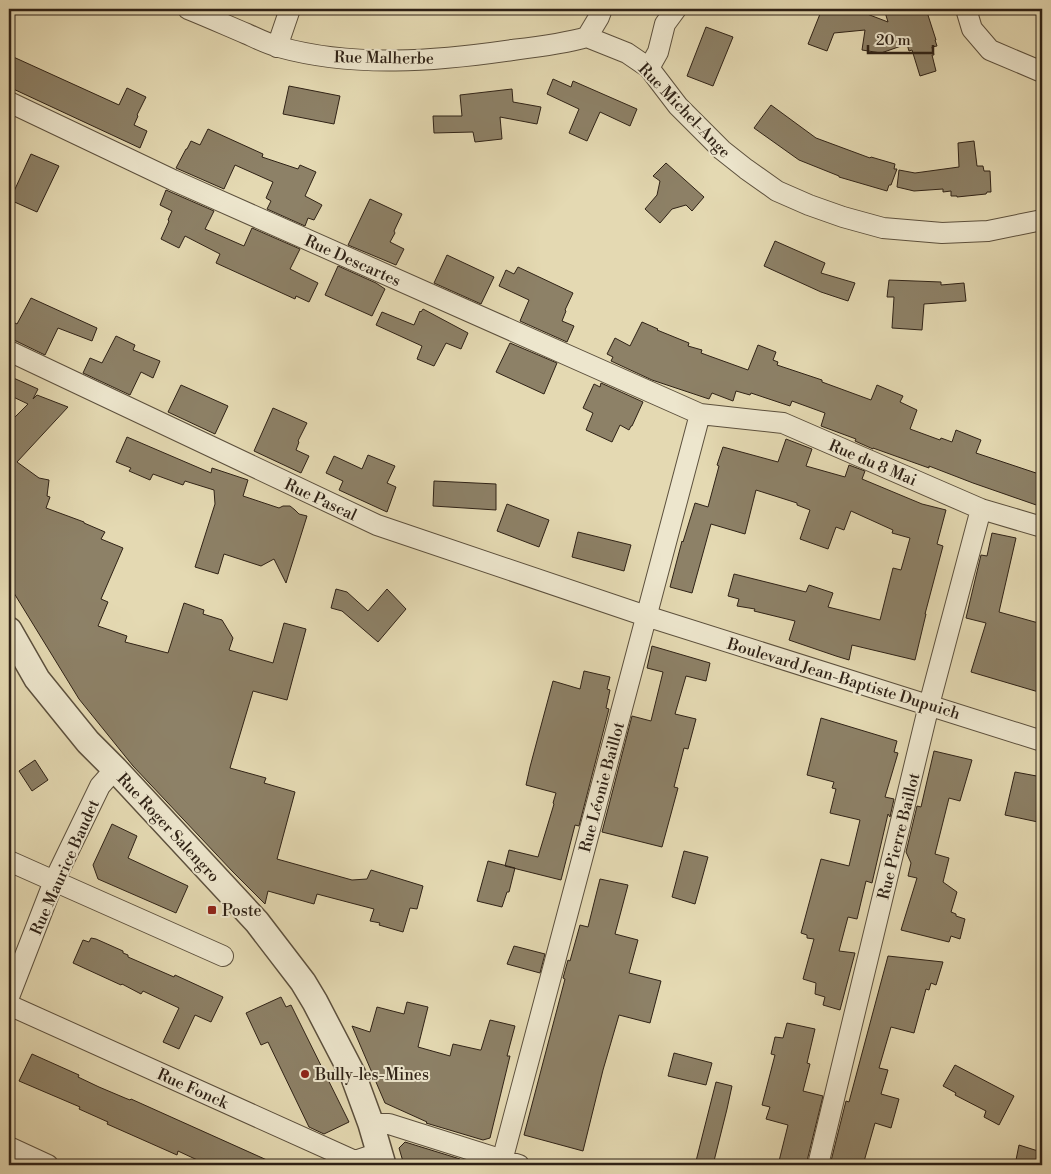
<svg xmlns="http://www.w3.org/2000/svg" width="1051" height="1174" viewBox="0 0 1051 1174" font-family="'Libre Bodoni',serif">
	<style>
		.building { fill: #8d8167; stroke: #2f2216 }
		.lines { fill: none; stroke-linecap: round; stroke-linejoin: round }
		.minor-casing { stroke: #5c503d; stroke-width: 22 }
		.tertiary-casing { stroke: #5c503d; stroke-width: 28 }
		.minor { stroke: #ede6cd; stroke-width: 20 }
		.tertiary { stroke: #ede6cd; stroke-width: 25 }
		.poi-dot { fill: #8f2418; stroke: #ede6cd; stroke-width: 2 }
		.labels { text-anchor: middle; stroke-width: 4; stroke-linejoin: round; paint-order: stroke }
		.street-label { font-size: 16px; fill: #2f2216; stroke: #ede6cd }
		.poi-label { font-size: 16px; fill: #2f2216; stroke: #ede6cd; text-anchor: start }
	</style>
	<rect width="100%" height="100%" fill="#e4d9b2"/>
	<filter id="stains"><feTurbulence type="fractalNoise" baseFrequency=".004" numOctaves="4"/><feColorMatrix values="0 0 0 0 .2 0 0 0 0 .09 0 0 0 0 .02 0 0 0 .5 -.17"/></filter>
	<radialGradient id="worn" r=".72"><stop offset=".6" stop-color="#630" stop-opacity="0"/><stop offset="1" stop-color="#630" stop-opacity=".3"/></radialGradient>
	<path class="building" d="M822,9H854L888,22L884,9H926L936,40H935L937,46L932,47L934,55H932L936,71L920,76L912,50L909,51L907,44L881,53L862,50L865,30L834,33L827,51L808,44Z
		M706,27L733,37L713,86L687,76Z
		M9,55L119,105L127,88L146,97L137,115L138,116L134,125L147,131L140,148L9,87Z
		M553,79L571,87L573,81L637,109L630,126L600,112L587,141L569,133L579,109L547,94Z
		M289,86L340,96L334,124L283,114Z
		M512,89L513,102L541,107L537,124L500,117L502,139L475,142L473,132L434,133L433,116H462L460,95Z
		M771,105L816,138L870,158L871,157L895,164L894,169H897L891,185H889L887,191L839,177V176L799,160L754,128Z
		M208,129L263,154L262,157L298,169L300,165L316,172L305,196L322,205L314,220L308,218L305,226L267,209L271,201L266,198L273,182L235,165L224,189L176,168L186,149H187L191,141L200,145Z
		M974,141L977,166H983L984,171H990L991,192H987L986,194L957,197V196H951V191L943,192V189L914,191L897,187L899,170L915,173L959,167L958,143Z
		M31,154L59,166L37,212L10,200Z
		M666,163L704,197L692,211L686,205L672,209L660,223L645,209L657,195L660,181L653,176Z
		M166,190L214,211L205,229L244,246L252,228L300,249L290,269L318,283L309,302L296,296L295,299L216,263L220,254L185,236L179,248L161,239L169,221L168,220L172,211L160,205Z
		M370,199L402,214L394,231L395,233L390,242L404,249L396,265L348,245Z
		M775,241L825,263L821,273L855,283L848,301L821,292L764,266Z
		M447,255L494,277L481,304L434,283Z
		M338,266L376,283L385,289L372,316L325,295Z
		M518,267L573,293L565,310L566,311L562,321L574,326L567,342L520,321L529,300L499,286L506,270L514,274Z
		M889,280L941,282V285L964,283L966,301L924,304L922,330L892,328L894,297H887Z
		M31,298L97,328L92,341L58,328L45,355L14,340L9,339V320L17,324Z
		M423,309L468,333L461,349L446,343L434,366L417,359L422,346L376,325L382,312L414,325L420,311L421,312Z
		M642,322L658,329L657,330L689,343L688,346L702,350L701,353L748,370L758,345L776,352L773,360L778,362L777,365L822,380V382L871,400L877,385L903,396L900,402L917,410L910,429L940,440L941,438L952,442L956,430L981,440L976,453L1042,475V507L973,483L929,466V468L873,448V449L855,441L856,439L821,426L825,413L792,401L790,406L751,393L750,395L736,391L733,401L712,393L709,399L652,380L611,361L613,357L607,354L615,338L630,346Z
		M116,336L135,345L133,350L160,361L153,378L141,372L130,395L83,373L90,358L102,363Z
		M510,343L557,363L544,394L496,372Z
		M9,376L38,389L33,399L37,395L68,407L17,462L39,478L49,480L47,496L50,497L46,508L84,522V523L105,532L101,539L123,548L101,599L108,602L98,626L127,636L125,642L168,653L184,603L204,610L203,614L222,620L233,638L229,650L273,663L284,623L306,629L287,700L253,691L230,768L266,778L264,783L295,792L277,859L352,880L367,879L371,870L423,886L417,909L410,908L403,932L379,925L380,923L370,921L374,909L317,894L314,904L268,891L265,904L233,872L133,766L79,699L9,585V423L28,404L9,395Z
		M601,383L643,402L632,426H631L629,430L620,425L612,442L586,430L593,413L583,408L594,384L600,387Z
		M181,385L228,406L215,434L168,412Z
		M273,408L307,423L298,441L299,442L296,450L309,456L301,473L254,451Z
		M127,437L211,473L212,468L248,480L243,496L279,508L283,506H290L295,510L299,514L307,516L286,583L274,559L261,566L224,554L218,574L195,567L215,504L214,490L185,481L183,485L153,474L150,480L129,471L131,468L116,462Z
		M786,439L812,449L806,466L845,477L849,465L865,471L862,479L922,504L946,510L937,544L943,546L925,614H926L915,660L852,645L849,660L836,656L789,640L795,621L754,611L755,609L737,606L739,599L728,596L734,574L806,592L809,585L833,593L828,607L880,620L893,568L901,570L910,538L892,533L893,530L851,511L844,530L836,527L828,549L800,539L810,510L797,505V503L756,490L745,534L711,524L692,593L670,587L682,541L683,542L695,503L708,507L719,466L717,465L723,447L778,462Z
		M368,455L395,466L387,483L396,487L387,512L339,490L343,481L326,473L334,456L362,469Z
		M434,481L496,484V510L433,506Z
		M507,504L549,520L539,547L497,531Z
		M578,532L631,545L624,571L572,557Z
		M992,533L1016,538L999,612L1042,624V693L971,672L986,623L966,618L981,555L987,556Z
		M336,589L347,592L368,611L387,589L406,609L378,642L342,611L331,608Z
		M652,646L710,663L706,681L686,676L675,714L696,719L688,749L684,748L674,787L678,788L662,847L602,832L632,716L651,721L663,672L647,668Z
		M584,671L610,677L607,689L610,690L606,708L609,709L579,826L575,825L561,880L505,866L509,850L538,857L554,804L553,803L556,793L526,785L530,767L553,681L580,689Z
		M821,718L897,741L894,752L898,753L885,797L894,799L890,817L888,814L872,883L866,881L857,919L848,917L839,951L855,953L840,1010L823,1005L825,997L815,994L816,983L803,979L814,939L807,938V935L801,933L821,859L849,866L860,820L830,813L836,789L832,788L834,782L807,775Z
		M934,751L972,760L960,801L949,798L935,854L949,858L943,882L957,892L951,912L956,914V916L965,919L960,939L951,936L949,942L901,930L917,878L908,876L911,863L906,852L917,806L921,807Z
		M35,760L48,780L32,791L19,771Z
		M1015,772L1042,777V801L1038,822L1005,815Z
		M112,824L137,836L128,858L188,886L176,913L98,879L93,865Z
		M684,851L708,857L695,904L672,897Z
		M488,861L515,868L509,892H507L502,907L477,901Z
		M600,879L628,885L615,934L638,940L629,973L661,981L650,1023L619,1015L603,1070L583,1151L524,1135L565,979L563,978L568,960L570,961L580,925L588,927Z
		M91,938L96,939L123,951V953L128,955V957L174,977L175,975L223,997L211,1022L195,1015L179,1049L163,1042L179,1008L143,991L141,994L122,984L121,985L73,963L83,940L89,942Z
		M514,946L545,954L540,973L507,964Z
		M888,956L943,962L936,985L931,983L929,990L926,989L914,1033L891,1027L879,1068L888,1070L881,1094L899,1099L891,1128L875,1123L863,1165H830L846,1101L849,1102Z
		M281,997L286,1007L291,1005L349,1122L324,1134L309,1127L268,1042L261,1045L246,1013Z
		M407,1002L428,1007L418,1047L450,1056L453,1044L480,1050H481L490,1020L515,1026L507,1056H510L490,1138L483,1140L426,1123L427,1122L385,1103L352,1026L370,1032L377,1007L404,1014Z
		M787,1023L815,1029L807,1063L810,1064L803,1091L823,1096L806,1165H778L788,1125L766,1119L770,1107L762,1105L775,1055L771,1054L775,1037L783,1038Z
		M674,1053L712,1063L706,1085L668,1076Z
		M32,1054L79,1075L78,1077L99,1087L125,1098L130,1100L131,1099L278,1165H208L178,1151L177,1155L107,1124L108,1122L79,1109L80,1107L19,1081Z
		M955,1065L1014,1096L999,1125L984,1117L986,1111L955,1095L956,1093L943,1086Z
		M716,1082L732,1086L727,1109L713,1165H695Z
		M405,1142L460,1159L459,1165H404L399,1148Z
		M1019,1145L1038,1151L1035,1165H1015Z"/>
	<g class="lines">
		<defs>
			<path id="minor" d="M188,9C208,17 228,26 247,34C258,39 268,44 279,47C355,68 436,61 512,50C537,47 563,44 587,37
				M602,9L599,17L587,37L627,53L649,68L678,106L722,150L746,169L777,191L809,205L843,217L883,228L942,233L988,231L1042,220
				M966,9L972,29L990,50L1042,72
				M277,47L290,9
				M649,68L658,52L665,24L676,9
				M9,102L173,180L700,414L783,423L981,509L1042,527
				M9,351L377,525L646,616L1042,741
				M9,861L223,956
				M9,997L54,881L100,786L115,769
				M9,1005L355,1161L379,1153
				M371,1124H389L519,1165
				M9,1147L48,1165
				M502,1161L700,414
				M818,1165L929,705L981,509"/>
			<path id="tertiary" d="M9,630L37,679L88,742L115,769L257,922L303,982L315,1002L353,1075L371,1124L383,1165"/>
		</defs>
		<use href="#minor" class="minor-casing"/>
		<use href="#tertiary" class="tertiary-casing"/>
		<use href="#minor" class="minor"/>
		<use href="#tertiary" class="tertiary"/>
	</g>
	<g class="poi-dot">
		<rect x="207" y="905" width="10" height="10" rx="2.5"/>
		<circle cx="305" cy="1074" r="5"/>
	</g>
	<g class="labels">
		<g class="street-label">
			<text transform="translate(384 57) rotate(1)" y="6">Rue Malherbe</text>
			<text transform="translate(685 110) rotate(46)" y="6">Rue Michel-Ange</text>
			<text transform="translate(353 260) rotate(24)" y="6">Rue Descartes</text>
			<text transform="translate(873 462) rotate(23)" y="6">Rue du 8 Mai</text>
			<text transform="translate(321 499) rotate(25)" y="6">Rue Pascal</text>
			<text transform="translate(844 678) rotate(17)" y="6">Boulevard Jean-Baptiste Dupuich</text>
			<text transform="translate(601 787) rotate(-75)" y="6">Rue Léonie Baillot</text>
			<text transform="translate(169 827) rotate(47)" y="6">Rue Roger Salengro</text>
			<text transform="translate(898 836) rotate(-76)" y="6">Rue Pierre Baillot</text>
			<text transform="translate(64 867) rotate(-66)" y="6">Rue Maurice Baudet</text>
			<text transform="translate(193 1088) rotate(24)" y="6">Rue Fonck</text>
		</g>
		<g class="poi-label">
			<text x="222" y="916">Poste</text>
			<text x="315" y="1080">Bully-les-Mines</text>
		</g>
	</g>
	<rect width="1051" height="1174" fill="none" stroke="#e4d9b2" stroke-width="30"/>
	<rect x="10" y="10" width="1031" height="1154" fill="none" stroke="#2f2216" stroke-width="2.5"/>
	<rect x="15" y="15" width="1021" height="1144" fill="none" stroke="#2f2216"/>
	<path d="M868 45v8h65v-8" fill="none" stroke="#2f2216" stroke-width="2.5"/>
	<text x="876" y="45" font-size="15" fill="#2f2216" stroke="#ede6cd" stroke-width="4" paint-order="stroke">20 m</text>
	<rect width="100%" height="100%" filter="url(#stains)"/>
	<rect width="100%" height="100%" fill="url(#worn)"/>
</svg>
